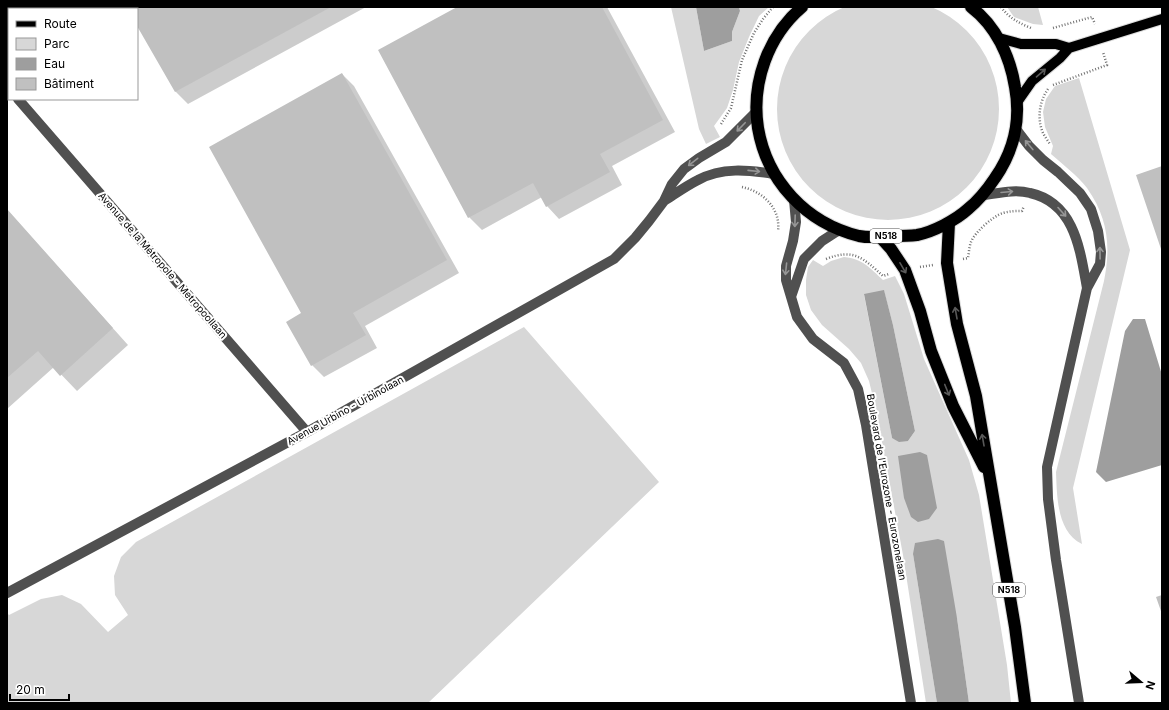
<svg xmlns="http://www.w3.org/2000/svg" width="1169" height="710" viewBox="0 0 1169 710" font-family="Inter,sans-serif">
	<style>
		.green { fill: #d7d7d7; fill-rule: evenodd }
		.water { fill: #9e9e9e }
		.shadow { fill: #0003 }
		.building { fill: #c0c0c0 }
		.lines { fill: none; stroke-linecap: round; stroke-linejoin: round }
		.major-casing { stroke: #dbdbdb; stroke-width: 12 }
		.highway-casing { stroke: #dbdbdb; stroke-width: 14 }
		.path { stroke: #727272; stroke-width: 2.5; stroke-dasharray: 1 2; stroke-linecap: butt }
		.minor { stroke: #505050; stroke-width: 10 }
		.major { stroke: #000; stroke-width: 10 }
		.highway { stroke: #000; stroke-width: 12 }
		.oneway { stroke: #595959 }
		.oneway2 { stroke: #969696 }
		.labels { text-anchor: middle; stroke-width: 4; stroke-linejoin: round; paint-order: stroke }
		.shield { fill: #fff; stroke: #4c4c4c; stroke-width: 1 }
		.shield-label { font-size: 9px; font-weight: bold; fill: #000 }
		.street-label { font-size: 10px; fill: #000; stroke: #fff }
	</style>
	<rect width="100%" height="100%" fill="#fff"/>
	<path class="green" d="M777 109a111 111 0 1 1 222 0a111 111 0 1 1-222 0Z
		M671,7H696L704,51L732,41V32L740,11L739,7H769L759,16L749,37L739,62L733,90L727,108L714,126L720,137L706,144L699,129Z
		M1007,7H1038L1043,25L1033,24L1014,17Z
		M1079,78L1130,250L1073,488L1082,544C1057,532 1057,497 1056,472L1104,281C1111,246 1108,218 1087,188C1078,176 1062,164 1051,154L1053,146L1045,127L1043,112L1046,99L1055,86Z
		M844,257C863,259 870,268 883,280L895,276L904,294L924,359L969,460L979,495L1007,665L1011,703H969L957,618L913,554L937,703H926L903,555L876,410L869,381L861,363L849,349L822,325L811,310L806,295V280L808,267L813,260L823,266L831,261ZM884,291L893,325L915,431L908,441L892,438L864,295Z
		M524,327L659,482L428,703H7V613L9,615L41,599L62,595L81,604L108,632L128,615L115,595L114,576L121,557L136,542Z"/>
	<path class="water" d="M696,7H739L740,11L732,32V41L704,51Z
		M884,290L893,325L915,431L908,441L899,442L892,438L864,294Z
		M1133,319H1145L1162,375V465L1106,482L1096,472L1125,331Z
		M920,452L927,455L937,508L929,519L918,522L911,517L904,498L898,456Z
		M938,539L944,541L957,618L969,703H937L913,554L915,543Z"/>
	<path class="shadow" d="M127,7H366L188,104L176,92L137,24V9H129Z
		M459,7H607L675,132L612,166L622,185L559,219L547,206L542,197L482,230L469,217Z
		M342,74L354,86L459,273L365,326L377,348L324,377L312,365L303,314Z
		M7,210L128,345L77,391L54,367L7,409Z"/>
	<path class="building" d="M126,7H331L175,92L137,26V9H127Z
		M457,7H602L663,120L600,154L610,172L546,207L533,183L468,218L378,50Z
		M342,73L447,260L353,313L366,335L311,366L286,322L301,313L209,147Z
		M1162,166V252L1136,175Z
		M7,209L113,328L60,376L38,351L7,378Z
		M1162,595V614L1156,597Z"/>
	<g class="lines">
		<defs>
			<path id="major" d="M999,38L1021,44H1056L1069,48
				M1018,101L1032,81L1060,58L1069,48L1162,19"/>
			<path id="highway" d="M802,7C768,36 751,83 758,128C767,181 806,223 859,236C869,238 881,237 891,236C900,236 909,236 917,235C933,232 956,220 968,209C979,200 987,190 995,178C1014,151 1021,119 1015,87C1010,56 996,26 971,7
				M949,223L947,263L957,324L976,396L1015,627L1025,703
				M880,237L891,249L905,270L920,311L931,351L953,406L984,467"/>
		</defs>
		<use href="#major" class="major-casing"/>
		<use href="#highway" class="highway-casing"/>
		<path class="path" d="M1001,7C1009,18 1019,23 1031,28
			M1053,28L1092,17L1095,24
			M1053,85L1107,65L1103,52
			M1048,89C1039,102 1037,119 1043,133C1045,137 1048,141 1050,144
			M721,124L731,108L742,60L754,33L763,19L773,7
			M742,187C762,191 781,208 778,231
			M826,259C854,248 863,258 883,276L889,274
			M963,259L968,258C969,253 969,247 971,242C975,232 993,216 1003,213C1010,211 1016,211 1022,211L1024,206
			M920,267L933,265"/>
		<path class="minor" d="M7,86L9,88
			M18,99L307,432
			M1016,129L1029,146L1043,160L1058,172L1080,193L1091,209L1098,231L1101,252L1100,264L1087,288L1047,467L1048,499L1056,560L1079,703
			M984,195C999,193 1015,189 1030,193C1075,203 1080,250 1087,288
			M794,200L796,222L793,241L786,266V280L797,317L813,339L844,363L858,389L866,425L911,703
			M664,201C675,194 686,186 698,180C722,167 748,170 774,174
			M791,297L804,259L822,241L839,230
			M7,593L307,432L614,259L635,238L649,221L664,201L672,184L684,169L699,158L726,142L756,112"/>
		<use href="#major" class="major"/>
		<use href="#highway" class="highway"/>
	</g>
	<defs><path id="oneway-shaft" d="M-6 0H5M1.5-3L5.5 0L1.5 3" fill="none" stroke-width="1.6" stroke-linecap="round" stroke-linejoin="round"/></defs>
	<g class="oneway">
		<use href="#oneway-shaft" transform="translate(1041 73) rotate(-41)"/>
		<use href="#oneway-shaft" transform="translate(903 268) rotate(60)"/>
		<use href="#oneway-shaft" transform="translate(956 313) rotate(-100)"/>
		<use href="#oneway-shaft" transform="translate(947 390) rotate(68)"/>
		<use href="#oneway-shaft" transform="translate(983 440) rotate(-100)"/>
	</g>
	<g class="oneway2">
		<use href="#oneway-shaft" transform="translate(741 127) rotate(134)"/>
		<use href="#oneway-shaft" transform="translate(1029 145) rotate(-130)"/>
		<use href="#oneway-shaft" transform="translate(693 162) rotate(142)"/>
		<use href="#oneway-shaft" transform="translate(754 171) rotate(6)"/>
		<use href="#oneway-shaft" transform="translate(1007 192) rotate(-5)"/>
		<use href="#oneway-shaft" transform="translate(1062 212) rotate(48)"/>
		<use href="#oneway-shaft" transform="translate(795 221) rotate(92)"/>
		<use href="#oneway-shaft" transform="translate(1100 253) rotate(-91)"/>
		<use href="#oneway-shaft" transform="translate(786 269) rotate(96)"/>
	</g>
	<g class="labels">
		<g class="shield">
			<rect x="870" y="229" width="32" height="14" rx="3"/>
			<rect x="993" y="583" width="32" height="14" rx="3"/>
		</g>
		<g class="shield-label">
			<text x="886" y="239">N518</text>
			<text x="1009" y="593">N518</text>
		</g>
		<g class="street-label">
			<text transform="translate(163 265) rotate(49)" y="4">Avenue de la Métropole - Metropoollaan</text>
			<text transform="translate(345 410) rotate(-29)" y="4">Avenue Urbino - Urbinolaan</text>
			<text transform="translate(887 487) rotate(80)" y="4">Boulevard de l'Eurozone - Eurozonelaan</text>
		</g>
	</g>
	<rect width="1169" height="710" fill="none" stroke="#000000" stroke-width="16"/>
	<rect x="8" y="8" width="130" height="92" fill="#ffffff" stroke="#999999"/>
	<rect x="16" y="21" width="20" height="6" fill="#000000" stroke="#999999"/>
	<text x="44" y="28" font-size="12" fill="#000000">Route</text>
	<rect x="16" y="38" width="20" height="12" fill="#d7d7d7" stroke="#999999"/>
	<text x="44" y="48" font-size="12" fill="#000000">Parc</text>
	<rect x="16" y="58" width="20" height="12" fill="#9e9e9e" stroke="#999999"/>
	<text x="44" y="68" font-size="12" fill="#000000">Eau</text>
	<rect x="16" y="78" width="20" height="12" fill="#c0c0c0" stroke="#999999"/>
	<text x="44" y="88" font-size="12" fill="#000000">Bâtiment</text>
	<g transform="translate(1141 682) rotate(109)" stroke="#ffffff" stroke-width="3" paint-order="stroke">
	<path d="M0-3L7 15L0 10L-7 15Z" fill="#000000"/>
	<text y="-6" font-size="11" font-weight="bold" text-anchor="middle" fill="#000000">N</text>
	</g>
	<path d="M10 694v6h59v-6" fill="none" stroke="#000000" stroke-width="2"/>
	<text x="16" y="694" font-size="12" fill="#000000" stroke="#ffffff" stroke-width="3" paint-order="stroke">20 m</text>
</svg>
